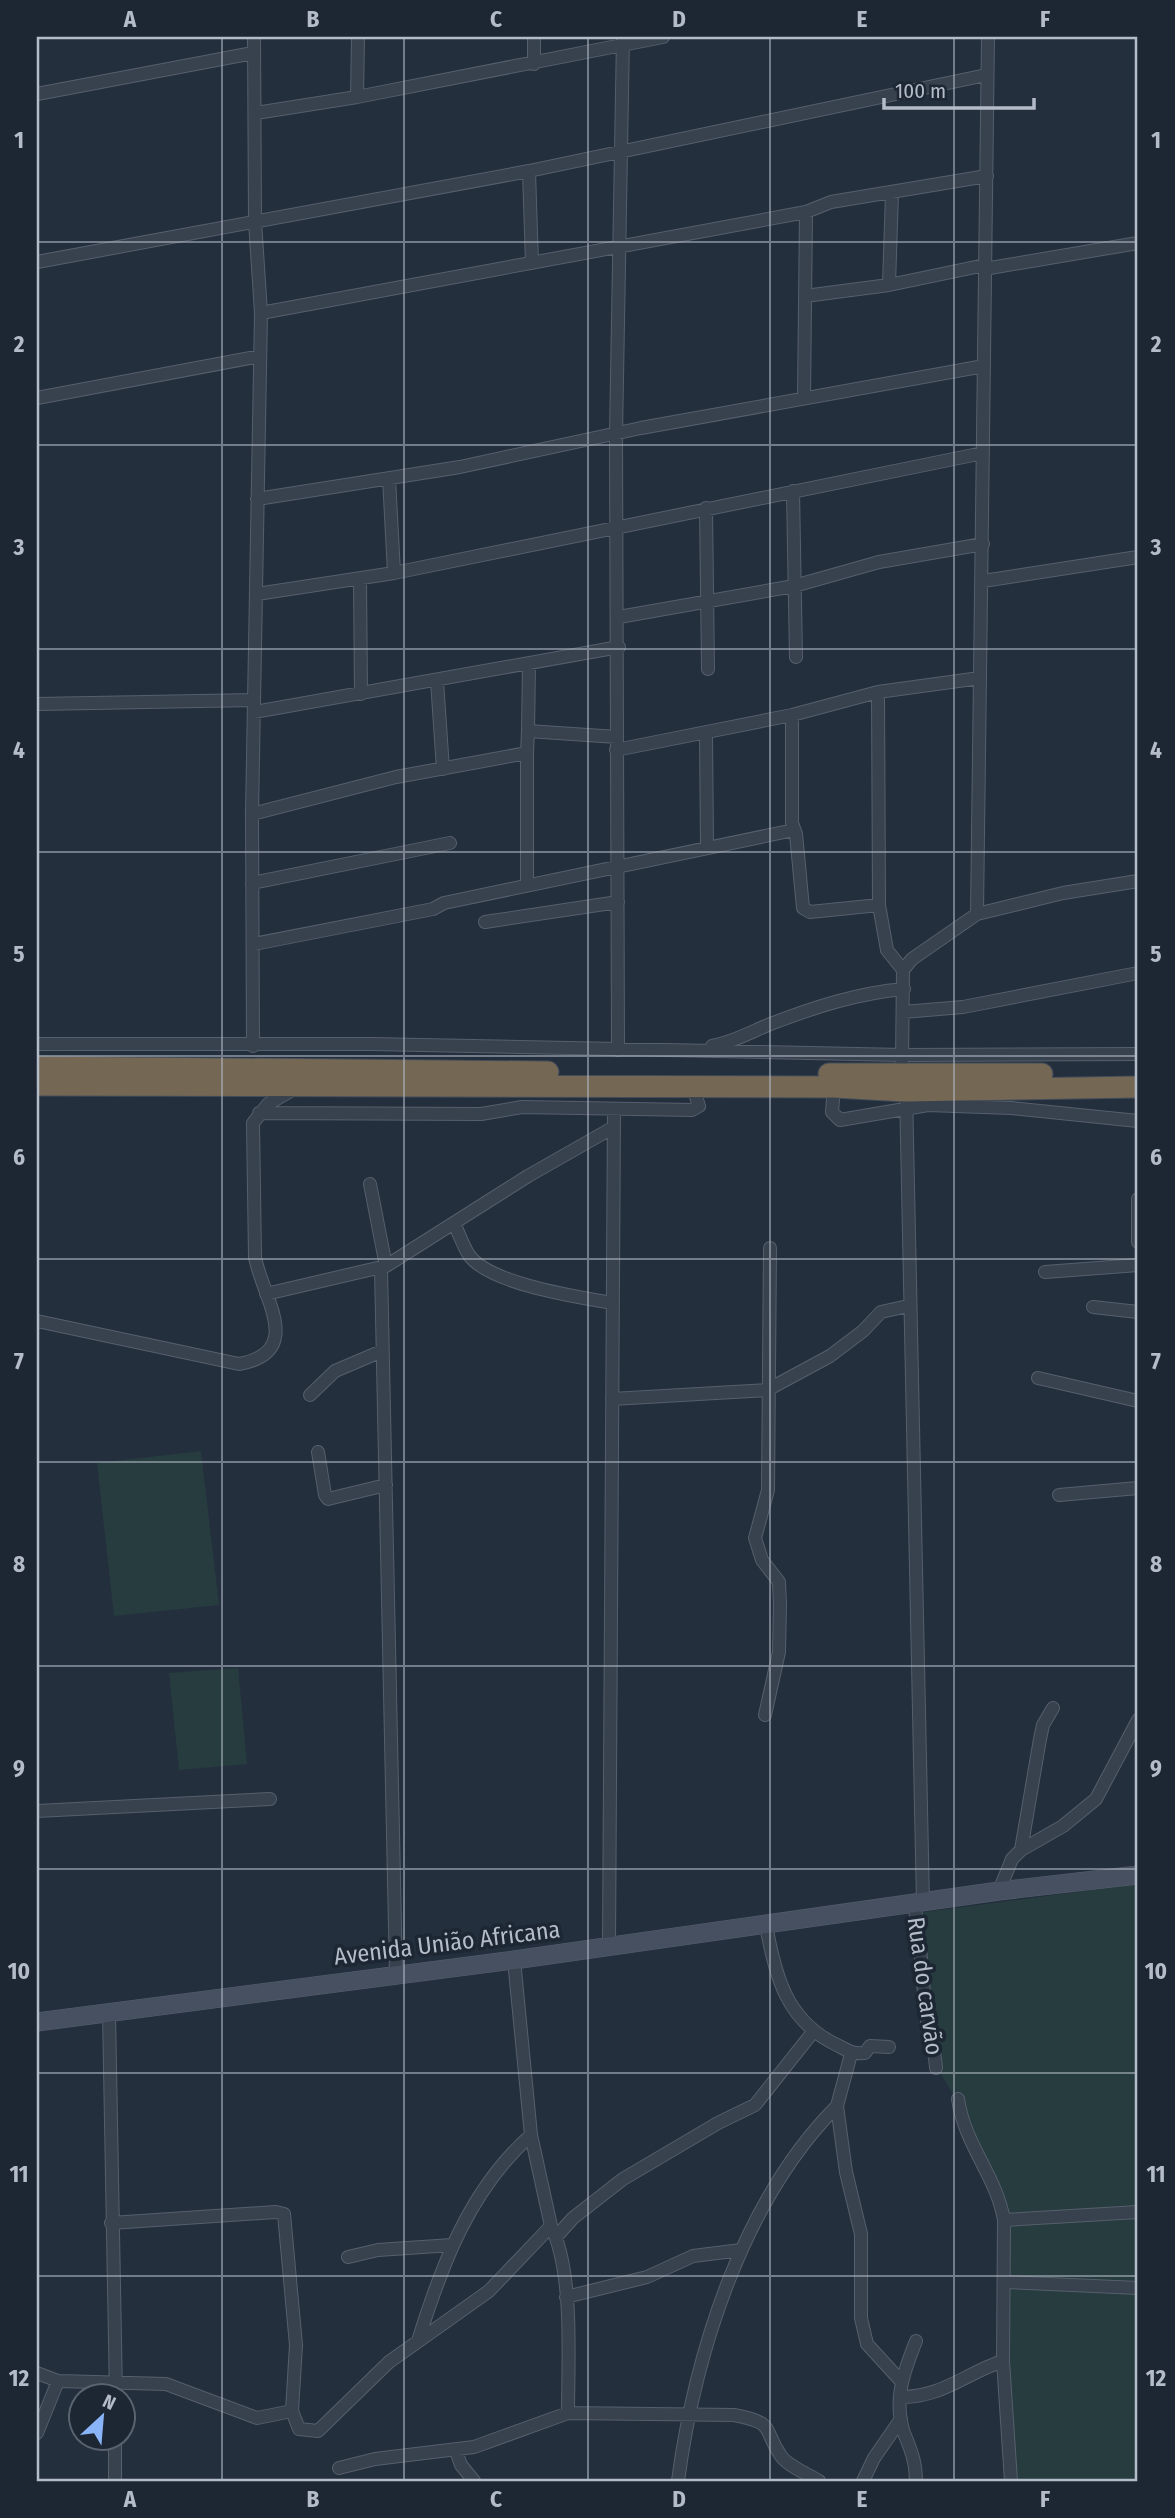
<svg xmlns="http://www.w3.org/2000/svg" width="1175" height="2518" viewBox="0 0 1175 2518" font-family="'Fira Sans Condensed',sans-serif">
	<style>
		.green { fill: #263c3f }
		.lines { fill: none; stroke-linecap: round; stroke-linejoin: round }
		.street-casing { stroke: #565f6c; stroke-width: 14 }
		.secondary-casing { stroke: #565f6c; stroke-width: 19 }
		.highway-casing { stroke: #434c59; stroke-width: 23 }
		.street { stroke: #38414e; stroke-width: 12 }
		.secondary { stroke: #465061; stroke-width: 18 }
		.highway { stroke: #746855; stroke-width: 21 }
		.grid { fill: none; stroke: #b4bcc9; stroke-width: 2; stroke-opacity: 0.55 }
		.labels { text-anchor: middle; stroke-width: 7; stroke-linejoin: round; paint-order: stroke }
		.street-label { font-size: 24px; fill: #b4bcc9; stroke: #1d2633 }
		.neatline { fill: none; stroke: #b4bcc9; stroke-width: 2.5 }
		.grid-label { font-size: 23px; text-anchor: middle; font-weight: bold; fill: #b4bcc9 }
	</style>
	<rect width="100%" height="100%" fill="#242f3e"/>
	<path class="green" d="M201,1451L219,1605L114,1616L97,1463Z
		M238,1668L247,1764L179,1770L169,1673Z
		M1138,1884V2481H1006L1000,2207L957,2101L938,2069L917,1913Z"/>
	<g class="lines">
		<defs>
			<path id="street" d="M534,37V64
				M37,94L253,53
				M357,97L358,37
				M256,113L357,97L663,37
				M529,171L532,263
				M37,262L529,171L986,75
				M984,269L1138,243
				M889,285L892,193
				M805,296L889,285L985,265
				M261,313L806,212L831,202L987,176
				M37,398L260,356
				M804,398L806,212
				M389,478L394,573
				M793,491L796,657
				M257,499L460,467L641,428L984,366
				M706,508L708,669
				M360,579L361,694
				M983,581L1138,557
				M257,594L394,573L983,453
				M619,617L794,586L879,562L983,544
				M437,681L443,769
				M878,692L879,905L887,950L903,970
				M37,704L254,700
				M254,712L619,647
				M792,715V823L796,834L803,908L810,912L879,905
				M528,731L529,664
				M706,734L707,846
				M616,750L792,715L878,692L980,678
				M252,814L396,777L527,753L528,731L617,737
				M252,883L450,843
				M527,885V753
				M977,914L988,37
				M485,922L618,902
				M254,944L433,909L444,903L794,830
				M903,1012L963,1007L1138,973
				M37,1044H372L903,1055L1138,1054
				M253,1046L252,814L261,313L255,221L254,37
				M712,1046C735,1042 752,1031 773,1023C815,1007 858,993 904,989
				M618,1050L616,435L623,37
				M902,1061L903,970L912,959L977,914L1063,893L1138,881
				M834,1087L832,1112L840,1120L928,1105L1011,1108L1138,1121
				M906,1091L923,1903
				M259,1113L481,1114L522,1107L692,1110L699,1106L693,1087
				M370,1184L386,1266
				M1138,1199V1242
				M455,1225C459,1234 463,1246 469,1255C489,1284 578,1297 612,1303
				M381,1269L396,1974
				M1045,1272L1138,1265
				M266,1294L386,1266L528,1176L614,1127
				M1093,1307L1138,1312
				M37,1321L239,1364C306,1352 262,1297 255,1257L253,1123L268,1104L294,1089
				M1038,1378L1138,1401
				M310,1395L335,1371L382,1351
				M612,1399L767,1390L830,1356L863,1331L881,1312L908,1306
				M318,1452L325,1495L328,1499L386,1485
				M1059,1495L1138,1488
				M765,1715L779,1652L780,1605L779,1582L762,1560L755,1538L768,1490L770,1248
				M37,1811L270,1799
				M1021,1850L1040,1739L1043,1725L1053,1708
				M999,1891L1012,1859L1021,1850L1063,1826L1096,1799L1138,1720
				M914,1904C921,1941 922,1977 926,2014C928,2032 935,2048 936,2068
				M766,1925C775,1975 786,2020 835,2044C847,2050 851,2054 865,2053L870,2046L889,2047
				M609,1947C613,1667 614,1388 614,1109
				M514,1960L531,2135L551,2226C574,2273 568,2360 568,2413
				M109,2012L116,2396
				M851,2054L837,2106L846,2172L861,2234V2318L867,2344L900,2380
				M958,2099C965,2146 996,2175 1004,2220L1003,2361L1011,2481
				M1004,2220L1138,2212
				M111,2223L276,2212L284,2214L296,2345L292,2411L299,2429L318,2431L389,2362L489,2291L551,2226
				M556,2237L573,2218L623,2179L718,2123L755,2105L813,2032
				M348,2257L378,2250L452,2245
				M1005,2282L1138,2288
				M566,2297L647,2277L693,2256L741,2250
				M418,2341C442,2264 470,2189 531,2135
				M37,2373L58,2381L166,2384L257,2418L292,2411
				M900,2397C941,2398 966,2373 1003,2361
				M37,2433L58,2381
				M456,2451L461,2465L474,2481
				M339,2468L375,2459L474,2447L568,2413L734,2415C777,2423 762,2429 781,2456C789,2467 808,2474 819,2481
				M115,2481V2438
				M678,2481C695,2353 743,2200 837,2106
				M863,2481L874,2458L901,2419
				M916,2481C916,2462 911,2450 904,2433C893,2400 904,2371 916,2341"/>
			<path id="secondary" d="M37,2022L514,1960L999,1891L1138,1875"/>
			<path id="highway" d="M37,1067L548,1072
				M829,1074H1042
				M37,1085L834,1087L906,1091L1138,1087"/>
		</defs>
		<use href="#street" class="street-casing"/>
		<use href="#secondary" class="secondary-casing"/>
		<use href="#highway" class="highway-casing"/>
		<use href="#street" class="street"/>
		<use href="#secondary" class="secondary"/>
		<use href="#highway" class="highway"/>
	</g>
	<path class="grid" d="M222,37V2481M404,37V2481M588,37V2481M770,37V2481M954,37V2481M37,242H1138M37,445H1138M37,649H1138M37,852H1138M37,1056H1138M37,1259H1138M37,1462H1138M37,1666H1138M37,1869H1138M37,2073H1138M37,2276H1138"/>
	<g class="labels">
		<g class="street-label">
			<text transform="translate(447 1943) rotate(-7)" y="8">Avenida União Africana</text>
			<text transform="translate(925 1986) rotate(82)" y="8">Rua do carvão</text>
		</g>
	</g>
	<rect width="1175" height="2518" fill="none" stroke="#1d2633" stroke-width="77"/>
	<g transform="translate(102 2417) rotate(26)"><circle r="33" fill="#1d2633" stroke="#59626f" stroke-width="2"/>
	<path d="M0-5L12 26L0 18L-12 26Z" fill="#8ab4f8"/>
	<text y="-10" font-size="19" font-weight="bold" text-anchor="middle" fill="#b4bcc9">N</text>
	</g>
	<path d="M884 98v10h150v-10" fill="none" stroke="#b4bcc9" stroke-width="3.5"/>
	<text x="895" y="98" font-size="21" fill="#b4bcc9" stroke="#1d2633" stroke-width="5" paint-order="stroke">100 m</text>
	<rect x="38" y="38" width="1098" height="2442" class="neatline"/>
	<g class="grid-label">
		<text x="130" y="27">A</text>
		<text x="313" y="27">B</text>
		<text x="496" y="27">C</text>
		<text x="679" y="27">D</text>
		<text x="862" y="27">E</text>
		<text x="1045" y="27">F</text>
		<text x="19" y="148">1</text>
		<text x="1156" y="148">1</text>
		<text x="19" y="352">2</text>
		<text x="1156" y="352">2</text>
		<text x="19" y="555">3</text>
		<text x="1156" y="555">3</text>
		<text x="19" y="758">4</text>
		<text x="1156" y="758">4</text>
		<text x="19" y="962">5</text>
		<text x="1156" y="962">5</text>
		<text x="19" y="1165">6</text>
		<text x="1156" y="1165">6</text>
		<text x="19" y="1369">7</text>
		<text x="1156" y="1369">7</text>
		<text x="19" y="1572">8</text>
		<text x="1156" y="1572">8</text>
		<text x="19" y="1776">9</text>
		<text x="1156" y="1776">9</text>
		<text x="19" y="1979">10</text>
		<text x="1156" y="1979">10</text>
		<text x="19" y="2182">11</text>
		<text x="1156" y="2182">11</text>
		<text x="19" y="2386">12</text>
		<text x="1156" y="2386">12</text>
		<text x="130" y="2507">A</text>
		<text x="313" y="2507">B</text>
		<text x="496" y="2507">C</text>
		<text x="679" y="2507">D</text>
		<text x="862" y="2507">E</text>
		<text x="1045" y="2507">F</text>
	</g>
</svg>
